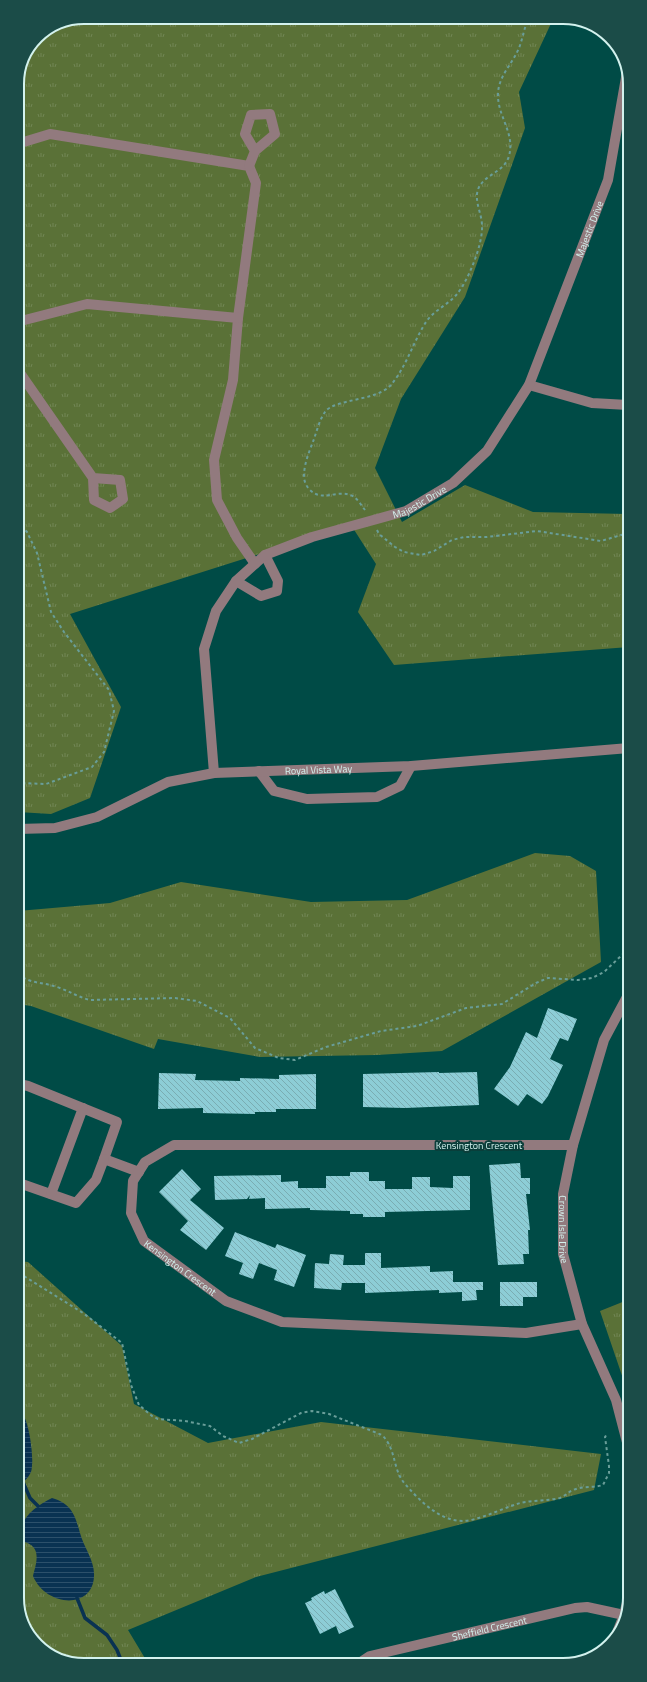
<svg xmlns="http://www.w3.org/2000/svg" width="647" height="1682" viewBox="0 0 647 1682" font-family="'Titillium Web',sans-serif">
	<style>
		.grass { fill: url(#grass-tufts) }
		.water { fill: url(#water-rules) }
		.lines { fill: none; stroke-linecap: round; stroke-linejoin: round }
		.stream { stroke: #093252; stroke-width: 3.5 }
		.building { fill: url(#building-back-hatch) }
		.path { stroke: #699e99; stroke-width: 2; stroke-dasharray: 3 3; stroke-linecap: butt }
		.minor { stroke: #927a7e; stroke-width: 10 }
		.labels { text-anchor: middle; stroke-width: 4; stroke-linejoin: round; paint-order: stroke }
		.street-label { font-size: 10px; fill: #d3f2ee; stroke: #0b3e3a }
		.rim { fill: none; stroke: #d3f2ee; stroke-width: 2 }
	</style>
	<defs>
		<pattern id="grass-tufts" width="24" height="20" patternUnits="userSpaceOnUse"><rect width="24" height="20" fill="#5a7137"/><path d="M3 7l-1-3M5 7V3M7 7l1-3M15 17l-1-3M17 17v-4M19 17l1-3" fill="none" stroke="#718654"/></pattern>
		<pattern id="water-rules" width="6" height="5" patternUnits="userSpaceOnUse"><rect width="6" height="5" fill="#093252"/><path d="M0 2.5h6" fill="none" stroke="#2c506b"/></pattern>
		<pattern id="building-back-hatch" width="6" height="6" patternUnits="userSpaceOnUse"><rect width="6" height="6" fill="#8dcdd6"/><path d="M-1 5l2 2M0 0l6 6M5-1l2 2" fill="none" stroke="#7aacb2"/></pattern>
	</defs>
	<rect width="100%" height="100%" fill="#004b46"/>
	<path class="grass" d="M554,17L519,92L525,128L465,297L401,399L375,468L402,522L465,485L533,512L628,514L629,647L394,665L358,612L376,564L351,525L70,614L121,707L90,798L51,814L18,812L17,80L37,36L59,22Z
		M535,853L570,856L596,871L601,962L442,1051L377,1055L260,1057L158,1039L154,1049L31,1006L18,1004V911L110,903L181,882L311,902L407,900Z
		M19,1261L28,1262L122,1346L134,1404L208,1443L321,1422L601,1454L594,1490L256,1577L128,1630L149,1665H79L40,1649L19,1616Z
		M630,1299V1399L600,1311Z"/>
	<path class="water" d="M19,1408C29,1417 35,1459 31,1472C29,1476 27,1479 23,1482L19,1481Z
		M52,1498C72,1504 75,1515 80,1533C84,1548 95,1561 94,1576C93,1610 46,1607 33,1576C35,1567 41,1552 31,1545C27,1542 23,1542 19,1539C19,1519 35,1506 52,1498Z"/>
	<g class="lines">
		<path class="stream" d="M23,1482L30,1498L38,1506
			M77,1598L85,1618L107,1635L117,1650L123,1665"/>
	</g>
	<path class="building" d="M548,1008L577,1019L568,1041L560,1038L550,1059L563,1065L548,1096L542,1104L527,1094L518,1106L494,1089L510,1067L526,1032L537,1038Z
		M439,1072V1073L477,1072L479,1105L405,1108L363,1107V1074Z
		M159,1073L196,1074L195,1080L240,1081V1078L279,1079V1075L316,1074V1109H276V1112H255V1114L203,1113V1108L158,1109Z
		M520,1163L521,1178H530V1194H526L530,1230H528L529,1254H523L524,1264L498,1265L489,1165Z
		M182,1169L201,1189L190,1200L224,1228L206,1250L180,1230L188,1221L159,1192Z
		M350,1172H369V1181H385V1189H412V1177H430V1187L453,1188V1176H470V1210L385,1212V1217H363V1214H350V1211L310,1210V1208L265,1209V1198L249,1199L250,1195L247,1199L215,1200L214,1176L281,1175V1182L298,1181V1188H326V1176H350Z
		M235,1232L275,1248L277,1244L306,1255L294,1287L274,1280L277,1270L259,1263L253,1279L239,1274L243,1263L225,1256Z
		M365,1253H381V1268L430,1266V1272L453,1271V1282H483V1290H476L477,1300L462,1301V1292L439,1293V1290L365,1293V1283H342L341,1290L314,1288L315,1263L329,1264L330,1254L344,1255L343,1265H365Z
		M500,1282H537V1297H523V1306H500Z
		M335,1589L354,1627L339,1634L336,1626L320,1634L305,1603L312,1600L311,1598L324,1591L325,1594Z"/>
	<g class="lines">
		<path class="path" d="M365,510C361,505 357,497 350,495C336,490 322,502 310,490C306,486 304,481 304,476C304,463 310,450 314,439C317,430 320,419 325,412C334,399 375,401 390,386C406,368 413,342 426,322C434,310 448,305 457,294C468,281 483,244 482,226C482,215 476,205 477,194C479,175 504,174 509,156C515,134 499,118 498,97C497,77 512,65 519,48C523,38 524,27 529,18
			M18,521L27,532L37,553L51,612L64,632L109,690L114,711L104,752L92,767L46,784L18,783
			M377,530L379,534L395,547L404,552L421,555L434,551L452,540L464,537H487L537,531L601,541L628,533
			M18,974C30,984 43,982 57,987C69,991 78,997 90,1000L175,998L197,1001L230,1018L255,1048L279,1058L295,1060L326,1047L381,1031L417,1026L466,1008L502,1004L536,983L548,978L578,980L592,978L604,972L623,954H629
			M19,1273L83,1313L122,1343L131,1385L139,1405L152,1416L158,1419L185,1421L210,1426L223,1436L239,1443L252,1439L301,1413L312,1411L329,1414L382,1435C397,1450 392,1469 405,1484C421,1502 444,1526 471,1520C488,1516 504,1508 520,1503C533,1500 547,1501 560,1498C565,1496 568,1492 573,1490C582,1486 593,1488 603,1485L609,1473V1466L605,1437L607,1434"/>
		<g class="minor">
			<path d="M17,144L50,134L249,166L256,183L238,318L233,380L214,460L217,500L237,538L255,564"/>
			<path d="M249,166L255,151L275,134L270,114L251,115L245,134L255,151"/>
			<path d="M17,322L87,304L238,318"/>
			<path d="M18,370L93,478L94,500L110,508L123,499L120,480L93,478"/>
			<path d="M529,385L592,403L628,405"/>
			<path d="M236,581L261,596L277,591L278,581L265,555"/>
			<path d="M259,771L274,791L307,799L377,797L400,786L411,766"/>
			<path id="s1" d="M214,773L204,649L216,611L236,581L265,555L312,537L406,511L453,483L487,451L529,385L608,180L628,66"/>
			<path id="s2" d="M18,829L55,828L97,817L168,782L214,773L411,766L629,748"/>
			<path id="s3" d="M629,993L604,1040L573,1145L563,1194V1254L582,1324L616,1400L629,1450L630,1466"/>
			<path d="M19,1084L28,1086L117,1122L104,1159L139,1172"/>
			<path id="s4" d="M573,1145H174L145,1162L133,1181L131,1213L144,1241L226,1301L282,1322L526,1333L582,1324"/>
			<path d="M19,1183L76,1203L96,1180L104,1159"/>
			<path d="M51,1194L83,1108"/>
			<path d="M614,1640L624,1615L630,1590"/>
			<path id="s5" d="M358,1664L370,1656L575,1608L587,1607L624,1615"/>
		</g>
	</g>
	<g class="labels">
		<g class="street-label">
			<text dy="4" stroke="none"><textPath href="#s1" startOffset="734">Majestic Drive</textPath></text>
			<text dy="4" stroke="none"><textPath href="#s1" startOffset="403">Majestic Drive</textPath></text>
			<text dy="4" stroke="none"><textPath href="#s2" startOffset="311">Royal Vista Way</textPath></text>
			<text x="479" y="1149">Kensington Crescent</text>
			<text dy="4" stroke="none"><textPath href="#s3" startOffset="248">Crown Isle Drive</textPath></text>
			<text dy="4" stroke="none"><textPath href="#s4" startOffset="563">Kensington Crescent</textPath></text>
			<text dy="4" stroke="none"><textPath href="#s5" startOffset="137">Sheffield Crescent</textPath></text>
		</g>
	</g>
	<path d="M0 0H647V1682H0ZM84 24H563A60 60 0 0 1 623 84V1598A60 60 0 0 1 563 1658H84A60 60 0 0 1 24 1598V84A60 60 0 0 1 84 24Z" fill="#1b4c48" fill-rule="evenodd"/>
	<path class="rim" d="M84 24H563A60 60 0 0 1 623 84V1598A60 60 0 0 1 563 1658H84A60 60 0 0 1 24 1598V84A60 60 0 0 1 84 24Z"/>
</svg>
